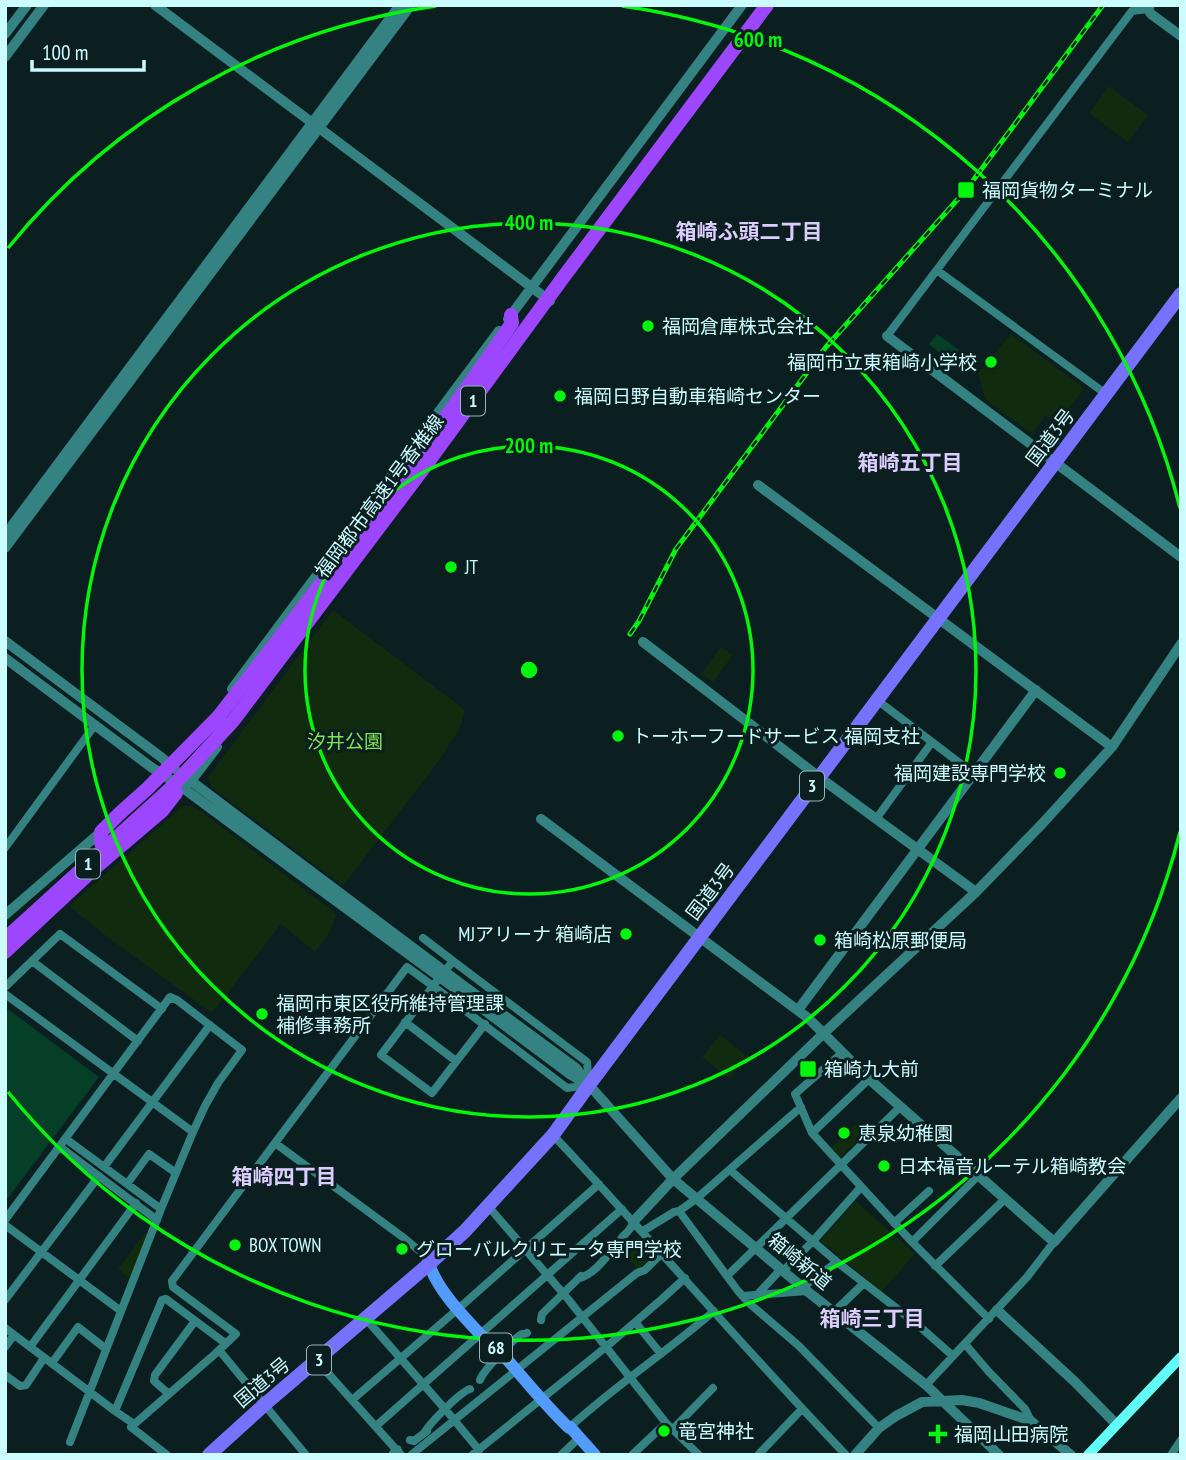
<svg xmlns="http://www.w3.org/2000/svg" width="1186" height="1460" viewBox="0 0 1186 1460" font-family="'PT Sans Narrow','Noto Sans JP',sans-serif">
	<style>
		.green { fill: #112b0e }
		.water { fill: #063f27 }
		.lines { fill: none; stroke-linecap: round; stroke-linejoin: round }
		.minor { stroke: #348281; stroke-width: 8 }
		.tertiary { stroke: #348281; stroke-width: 10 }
		.secondary { stroke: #62fffa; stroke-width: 10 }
		.primary { stroke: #529cff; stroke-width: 12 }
		.trunk { stroke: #7771ff; stroke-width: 14 }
		.motorway { stroke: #9c46ff; stroke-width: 14 }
		.rail-casing { stroke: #00f60b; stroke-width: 5 }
		.rail { stroke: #0b1e20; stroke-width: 2.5; stroke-dasharray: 8; stroke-linecap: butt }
		.tertiary-bridge { stroke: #348281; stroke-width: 10 }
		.motorway-bridge { stroke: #9c46ff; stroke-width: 14 }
		.ring { fill: none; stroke: #00f60b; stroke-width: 3.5 }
		.poi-dot { fill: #00f60b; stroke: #0b1e20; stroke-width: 2.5 }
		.labels { text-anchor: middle; stroke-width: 6; stroke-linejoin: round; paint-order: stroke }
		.shield { fill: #0b1e20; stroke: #91b9bc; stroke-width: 2 }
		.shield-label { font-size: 18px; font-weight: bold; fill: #cbfcff }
		.poi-label { font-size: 19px; fill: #cbfcff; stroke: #0b1e20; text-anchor: start }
		.street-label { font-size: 19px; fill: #cbfcff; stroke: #0b1e20 }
		.park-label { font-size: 19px; fill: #7ee551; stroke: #0b1e20 }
		.neighbourhood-label { font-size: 21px; font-weight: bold; fill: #dccdff; stroke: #0b1e20 }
		.centre { fill: #00f60b; stroke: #0b1e20; stroke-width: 3.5 }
		.ring-label { font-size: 21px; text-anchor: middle; font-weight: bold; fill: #00f60b; stroke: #0b1e20; stroke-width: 6; stroke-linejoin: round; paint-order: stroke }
	</style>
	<rect width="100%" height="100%" fill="#0b1e20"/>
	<path class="green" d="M1109,86L1148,115L1128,142L1089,113Z
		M1011,334L1084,388L1058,424L1045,416L1032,434L985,399L978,373Z
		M333,610L465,710L460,728L438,762L343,886L211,787L209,776Z
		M721,647L733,655L713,682L701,674Z
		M184,805L195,807L337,914L327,937L315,952L281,924L212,1013L106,936L69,906Z
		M720,1035L747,1056L730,1079L702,1057Z
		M859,1121L868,1131L840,1157L831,1147Z
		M855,1201L915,1253L882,1292L821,1241Z
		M145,1233L147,1236L130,1279L118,1269Z
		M643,1238L658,1254L638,1269L624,1254Z"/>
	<path class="water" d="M937,334L959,350L950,361L929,344Z
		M5,1007L99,1077L5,1202Z"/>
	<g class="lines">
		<path class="minor" d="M938,271L1106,394
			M887,336L1132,11L1148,9
			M877,700L974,774
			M876,819L932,742
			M5,848L95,725
			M423,938L453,961
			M32,961L138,1041
			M453,961L587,1062L589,1085L567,1088L433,986Z
			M5,987L60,934L162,1009
			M5,994L193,1132
			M405,1022L456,1061
			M842,1053L795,1094L812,1133L912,1242L989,1319
			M812,1133L869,1079
			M553,1135C652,1240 746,1351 846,1455
			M66,1139L161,1209
			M275,1143L407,967L433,986L381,1055L432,1093L485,1024
			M60,1147L157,1220
			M104,1167L210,1025
			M730,1170L837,1262L918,1325L953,1356
			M127,1184L149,1154L176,1173
			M488,1206L568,1299L666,1423L699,1455
			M679,1211L738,1291L750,1304L799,1346L879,1428
			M5,1220L170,997L177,1000L242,1050L218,1083L205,1106L193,1132L161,1209L70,1442
			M894,1223L929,1191
			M5,1225L121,1311
			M643,1231L674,1212L679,1211L696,1199L801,1107
			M912,1242L978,1176
			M935,1266L1005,1199
			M783,1271L813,1241L861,1187
			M727,1276L900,1107
			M579,1278C595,1275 610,1252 620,1240C625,1233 631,1231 633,1222
			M803,1287L837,1262
			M743,1296L807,1291
			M756,1296L781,1269
			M5,1300L99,1176
			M834,1312L863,1284
			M366,1319L445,1409L479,1450
			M541,1320L542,1314L581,1276
			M635,1322L661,1354
			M5,1328L115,1411L134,1424
			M965,1344L989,1372L1025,1409L1031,1421
			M5,1347L14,1335
			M30,1347L136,1203
			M219,1350L306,1455
			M317,1361L401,1455
			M52,1363L78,1327L106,1349
			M5,1375L20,1386L26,1385L44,1358
			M480,1380C483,1371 513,1339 522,1334C523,1334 526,1334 527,1333
			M926,1385L1027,1277L1054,1242
			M169,1394L154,1381L155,1375L195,1321
			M352,1400L458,1309L599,1184
			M115,1411L162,1300L166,1299L225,1343
			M376,1426L622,1209
			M570,1427C616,1385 668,1351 714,1311
			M672,1430L713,1388
			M425,1432C430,1423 460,1392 470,1389
			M410,1440L414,1441L427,1431
			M167,1455L131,1427L215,1354L236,1334L173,1287L172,1281L275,1143L404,1238L422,1253L429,1264
			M411,1455L637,1273L645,1270L662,1253
			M472,1455L606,1347L662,1299L685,1278
			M561,1455L580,1437
			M632,1455L666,1423
			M758,1455L802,1409
			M1171,1455L1181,1440"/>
		<path class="tertiary" d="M155,5L550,301
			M1150,5L1148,9L1151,14L1181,36
			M5,34L27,5
			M5,57L44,5
			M508,319L742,5
			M887,336L1181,557
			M758,485L1112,747
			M5,535L400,5
			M5,548L411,5
			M5,641L161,757L175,769
			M643,642L819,777L976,892
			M5,658L151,767L183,788L291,868
			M232,689L499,331
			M187,778L296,860
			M173,795L191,781L217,747
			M541,819L808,1018L869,1079L1054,1242L1181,1098
			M5,915L102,831
			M468,989L576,1068L589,1085L673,1179L807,1291L926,1385L999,1455
			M464,995L571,1075L585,1083
			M798,1010L1036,690
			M633,1222L673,1179L824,1033L976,892L1042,824L1112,747L1181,644
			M997,1310L1075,1382L1116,1424
			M393,1455L397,1450
			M855,1455L879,1428L896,1416L922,1402L962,1400L979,1403L1031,1421L1071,1455"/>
		<path class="secondary" d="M1088,1455L1181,1357"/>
		<path class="primary" d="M429,1264C438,1290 461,1314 480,1334C487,1341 496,1348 504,1356C526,1381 545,1405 569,1428L570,1427L595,1455"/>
		<path class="trunk" d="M209,1455L264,1405L429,1264L465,1231L553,1135L589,1085L1181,294"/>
		<path class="motorway" d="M219,716C319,587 420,458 512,323L511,315
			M5,952L95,868L162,811L176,793"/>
		<defs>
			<path id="rail" d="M630,634L639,621L676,549L826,347L966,190L1103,5"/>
		</defs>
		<use href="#rail" class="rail-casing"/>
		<use href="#rail" class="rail"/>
		<path class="tertiary-bridge" d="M296,860L468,989
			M291,868L464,995"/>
		<path class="motorway-bridge" d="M101,843V832L119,814L148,788L219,716
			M5,939L170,789L233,721L423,469L565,275L767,5"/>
	</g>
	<g class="ring">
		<circle cx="529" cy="670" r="224"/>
		<circle cx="529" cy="670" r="447"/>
		<path d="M1180 832A671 671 0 0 1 8 1092M8 248A671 671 0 0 1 436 6M622 6A671 671 0 0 1 1180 508"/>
	</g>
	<g class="poi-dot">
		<rect x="957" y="181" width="18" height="18" rx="3.5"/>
		<circle cx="648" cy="326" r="7"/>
		<circle cx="991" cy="362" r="7"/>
		<circle cx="560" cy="396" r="7"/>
		<circle cx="451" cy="567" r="7"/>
		<circle cx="618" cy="736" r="7"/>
		<circle cx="1060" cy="773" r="7"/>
		<circle cx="626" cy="934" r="7"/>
		<circle cx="820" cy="940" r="7"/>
		<circle cx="262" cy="1014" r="7"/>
		<rect x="799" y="1060" width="18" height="18" rx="3.5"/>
		<circle cx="844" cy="1133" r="7"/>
		<circle cx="884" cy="1166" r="7"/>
		<circle cx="235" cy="1245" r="7"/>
		<circle cx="402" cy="1249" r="7"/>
		<circle cx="664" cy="1431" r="7"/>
		<path d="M934.5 1423.5h7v7h7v7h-7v7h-7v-7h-7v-7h7z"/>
	</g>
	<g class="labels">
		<g class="shield">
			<rect x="461" y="386.5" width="24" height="29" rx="5"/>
			<rect x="800" y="771.5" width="24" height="29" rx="5"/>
			<rect x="76" y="849.5" width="24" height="29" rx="5"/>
			<rect x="480" y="1333.5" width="32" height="29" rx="5"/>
			<rect x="307" y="1345.5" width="24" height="29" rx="5"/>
		</g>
		<g class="shield-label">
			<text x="473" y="407">1</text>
			<text x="812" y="792">3</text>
			<text x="88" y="870">1</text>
			<text x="496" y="1354">68</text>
			<text x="319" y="1366">3</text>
		</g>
		<g class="poi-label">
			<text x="982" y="197">福岡貨物ターミナル</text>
			<text x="662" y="333">福岡倉庫株式会社</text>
			<text x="977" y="369" text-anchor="end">福岡市立東箱崎小学校</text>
			<text x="574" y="403">福岡日野自動車箱崎センター</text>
			<text x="465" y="574">JT</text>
			<text x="632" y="743">トーホーフードサービス 福岡支社</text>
			<text x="1046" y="780" text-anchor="end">福岡建設専門学校</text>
			<text x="612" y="941" text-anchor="end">MJアリーナ 箱崎店</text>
			<text x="834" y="947">箱崎松原郵便局</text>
			<text x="276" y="1010">福岡市東区役所維持管理課<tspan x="276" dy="22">補修事務所</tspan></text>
			<text x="824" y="1076">箱崎九大前</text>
			<text x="858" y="1140">恵泉幼稚園</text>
			<text x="898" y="1173">日本福音ルーテル箱崎教会</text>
			<text x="249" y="1252">BOX TOWN</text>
			<text x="416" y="1256">グローバルクリエータ専門学校</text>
			<text x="678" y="1438">竜宮神社</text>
			<text x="954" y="1441">福岡山田病院</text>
		</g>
		<g class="street-label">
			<text transform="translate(1050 437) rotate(-53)" y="7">国道3号</text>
			<text transform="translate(379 496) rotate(-53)" y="7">福岡都市高速1号香椎線</text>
			<text transform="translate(710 891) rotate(-53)" y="7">国道3号</text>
			<text transform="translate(800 1261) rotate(40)" y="7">箱崎新道</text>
			<text transform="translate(262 1382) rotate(-40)" y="7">国道3号</text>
		</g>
		<g class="park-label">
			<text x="345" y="748">汐井公園</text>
		</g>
		<g class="neighbourhood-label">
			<text x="749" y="239">箱崎ふ頭二丁目</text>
			<text x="910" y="470">箱崎五丁目</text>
			<text x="284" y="1184">箱崎四丁目</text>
			<text x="872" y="1326">箱崎三丁目</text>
		</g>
	</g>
	<circle cx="529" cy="670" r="10" class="centre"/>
	<g class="ring-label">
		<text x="758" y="47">600 m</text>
		<text x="529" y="230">400 m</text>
		<text x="529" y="453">200 m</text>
	</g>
	<rect width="1186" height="1460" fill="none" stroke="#cbfcff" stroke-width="14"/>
	<path d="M32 60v10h112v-10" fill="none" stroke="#cbfcff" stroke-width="3.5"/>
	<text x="42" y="60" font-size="21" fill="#cbfcff" stroke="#0b1e20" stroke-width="5" paint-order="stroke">100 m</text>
</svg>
